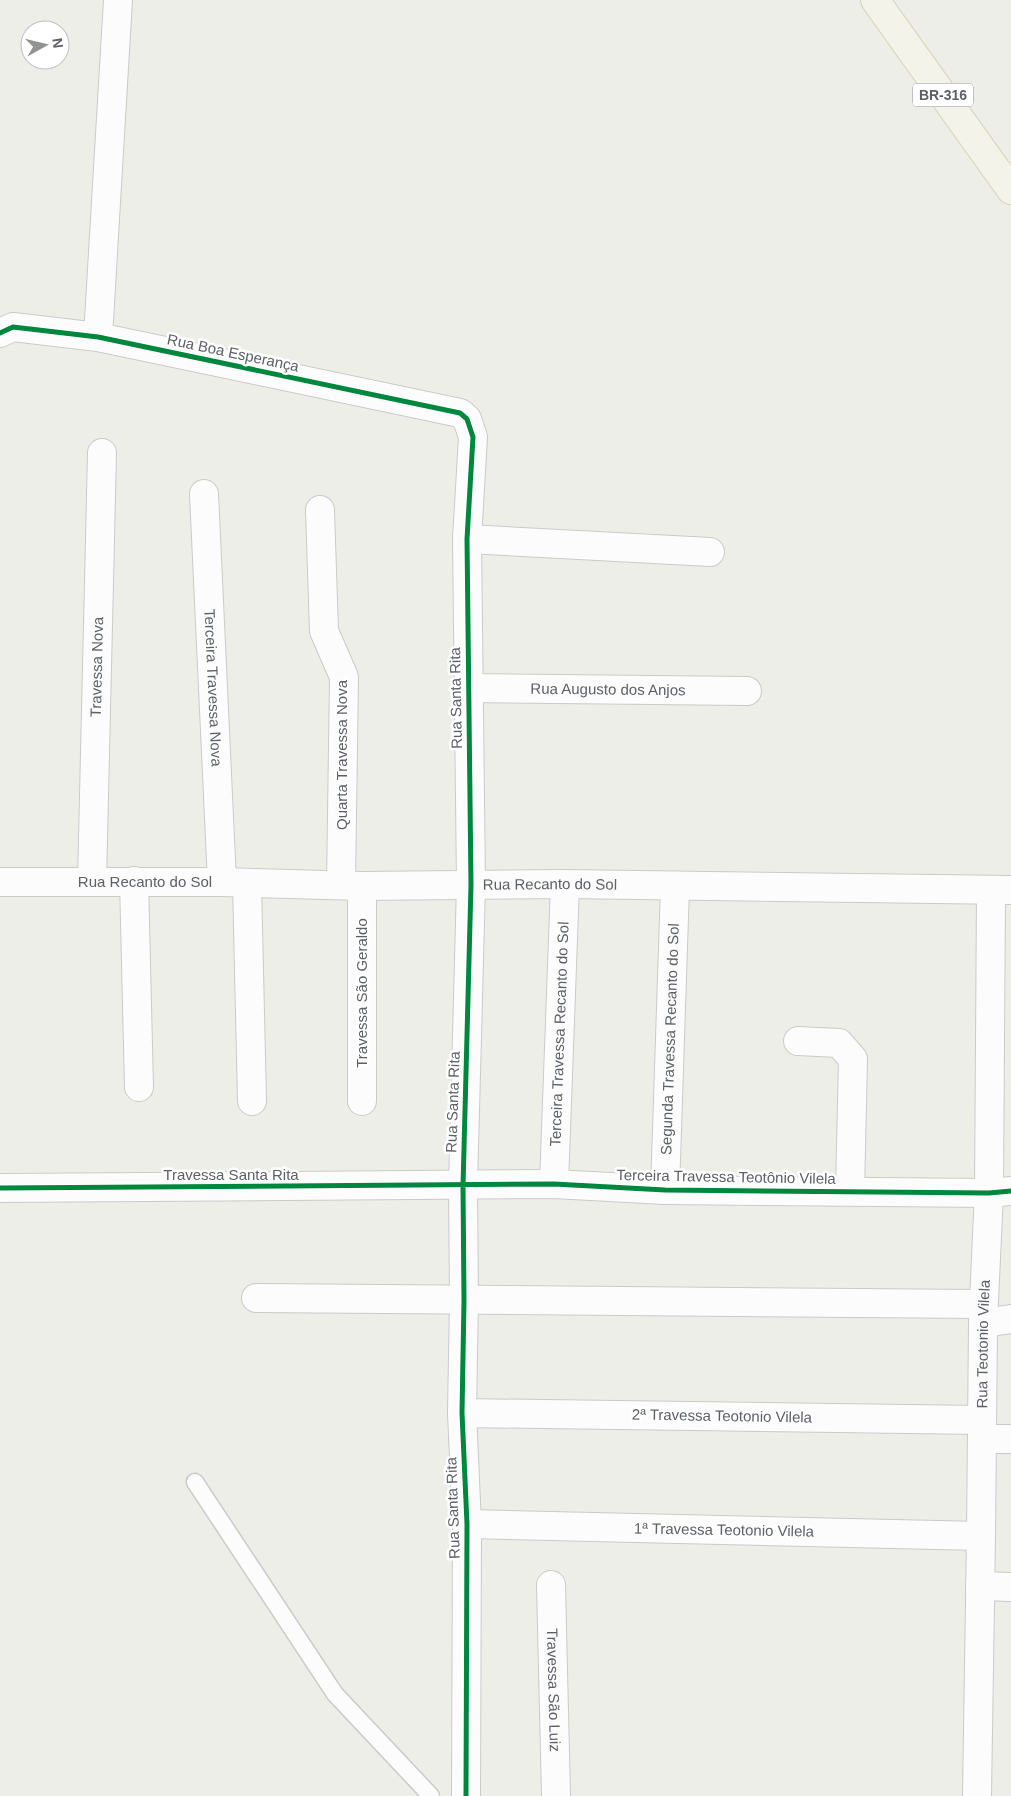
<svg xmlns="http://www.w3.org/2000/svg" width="1011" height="1796" viewBox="0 0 1011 1796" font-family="Arial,sans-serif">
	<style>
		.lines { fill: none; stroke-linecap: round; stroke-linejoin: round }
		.service-casing { stroke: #cacbc9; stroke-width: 19 }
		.minor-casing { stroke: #cacbc9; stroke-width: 30 }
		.primary-casing { stroke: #d7d1b6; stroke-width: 30 }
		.service { stroke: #fcfcfc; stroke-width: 16 }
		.minor { stroke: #fcfcfc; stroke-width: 28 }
		.primary { stroke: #f3f3e9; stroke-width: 28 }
		.cycleway-casing { stroke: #fff; stroke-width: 8 }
		.cycleway { stroke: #00873e; stroke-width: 5 }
		.labels { text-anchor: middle; stroke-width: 5; stroke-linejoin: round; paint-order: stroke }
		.shield { fill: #fff; stroke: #8e9095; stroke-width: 1 }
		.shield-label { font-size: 14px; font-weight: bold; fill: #5d6167 }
		.street-label { font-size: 15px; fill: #5d6167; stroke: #fff }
	</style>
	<rect width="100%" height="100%" fill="#eeeee9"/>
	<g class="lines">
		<defs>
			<path id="service" d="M195,1482L335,1694L431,1796"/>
			<g id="minor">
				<path d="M0,333L13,327L98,337L460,413L467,419L473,437L467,539L471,885L463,1186L464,1300L462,1413L467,1524L466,1796"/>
				<path d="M98,337L118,0"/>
				<path id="s1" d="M204,494L222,882"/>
				<path d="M320,510L324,631L344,677L341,885"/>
				<path d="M467,539L710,552"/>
				<path id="s2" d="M468,688L747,691"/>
				<path d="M134,881L139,1087"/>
				<path id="s3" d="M0,882H222L362,886L565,884L1011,890"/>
				<path id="s4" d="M92,882L102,453"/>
				<path d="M247,883L252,1101"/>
				<path d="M362,886V1101"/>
				<path d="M798,1041L839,1043L853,1059L850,1191"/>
				<path id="s5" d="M554,1184L565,884"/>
				<path d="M0,1188L554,1184L665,1190L989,1193L1011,1191"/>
				<path id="s6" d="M665,1190L675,887"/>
				<path d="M256,1298L983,1304"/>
				<path d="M983,1323L1011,1319"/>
				<path d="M462,1413L981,1420"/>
				<path d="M982,1439H1011"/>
				<path d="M467,1524L981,1536"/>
				<path id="s7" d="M551,1585L556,1796"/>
				<path d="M980,1586L1011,1587"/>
				<path id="s8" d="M977,1796L981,1536L983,1323L989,1193L991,891"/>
			</g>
			<path id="primary" d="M875,0L1011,190"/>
		</defs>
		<use href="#service" class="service-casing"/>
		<use href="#minor" class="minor-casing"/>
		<use href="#primary" class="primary-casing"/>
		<use href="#service" class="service"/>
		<use href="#minor" class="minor"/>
		<use href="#primary" class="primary"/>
		<defs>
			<path id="cycleway" d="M0,333L13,327L98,337L460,413L467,419L473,437L467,539L471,885L463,1186L464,1300L462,1413L467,1524L466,1796
				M0,1188L554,1184L665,1190L989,1193L1011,1191"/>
		</defs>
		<use href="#cycleway" class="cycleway-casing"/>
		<use href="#cycleway" class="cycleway"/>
	</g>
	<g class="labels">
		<rect class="shield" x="913" y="83.5" width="60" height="23" rx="4"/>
		<g class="shield-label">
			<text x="943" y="100">BR-316</text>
		</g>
		<g class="street-label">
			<text transform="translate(233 353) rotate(12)" y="5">Rua Boa Esperança</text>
			<text dy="5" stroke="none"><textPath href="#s4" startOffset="215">Travessa Nova</textPath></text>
			<text dy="5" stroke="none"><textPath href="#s1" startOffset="194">Terceira Travessa Nova</textPath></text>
			<text dy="5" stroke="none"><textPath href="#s2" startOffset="140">Rua Augusto dos Anjos</textPath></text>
			<text transform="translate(456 698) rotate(-91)" y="5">Rua Santa Rita</text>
			<text transform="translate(342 755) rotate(-90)" y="5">Quarta Travessa Nova</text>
			<text dy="5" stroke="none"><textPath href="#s3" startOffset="145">Rua Recanto do Sol</textPath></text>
			<text dy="5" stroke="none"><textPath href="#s3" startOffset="550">Rua Recanto do Sol</textPath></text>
			<text transform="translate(362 993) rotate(-90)" y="5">Travessa São Geraldo</text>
			<text dy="5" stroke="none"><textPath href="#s5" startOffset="150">Terceira Travessa Recanto do Sol</textPath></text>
			<text dy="5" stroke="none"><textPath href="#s6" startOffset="151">Segunda Travessa Recanto do Sol</textPath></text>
			<text transform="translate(453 1102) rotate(-88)" y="5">Rua Santa Rita</text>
			<text x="231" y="1180">Travessa Santa Rita</text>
			<text transform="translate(726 1177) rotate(1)" y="5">Terceira Travessa Teotônio Vilela</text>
			<text dy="5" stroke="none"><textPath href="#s8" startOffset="452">Rua Teotonio Vilela</textPath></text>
			<text transform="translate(722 1416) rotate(1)" y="5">2ª Travessa Teotonio Vilela</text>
			<text transform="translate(453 1508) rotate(-92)" y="5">Rua Santa Rita</text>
			<text transform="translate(724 1530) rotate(1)" y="5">1ª Travessa Teotonio Vilela</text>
			<text dy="5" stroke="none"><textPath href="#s7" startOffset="105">Travessa São Luiz</textPath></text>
		</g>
	</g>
	<g transform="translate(45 45) rotate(82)"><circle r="24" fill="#ffffff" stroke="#bec0c2"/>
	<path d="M0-4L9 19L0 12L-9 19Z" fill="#909294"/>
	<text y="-8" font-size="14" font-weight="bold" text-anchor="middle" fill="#5d6167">N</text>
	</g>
</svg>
